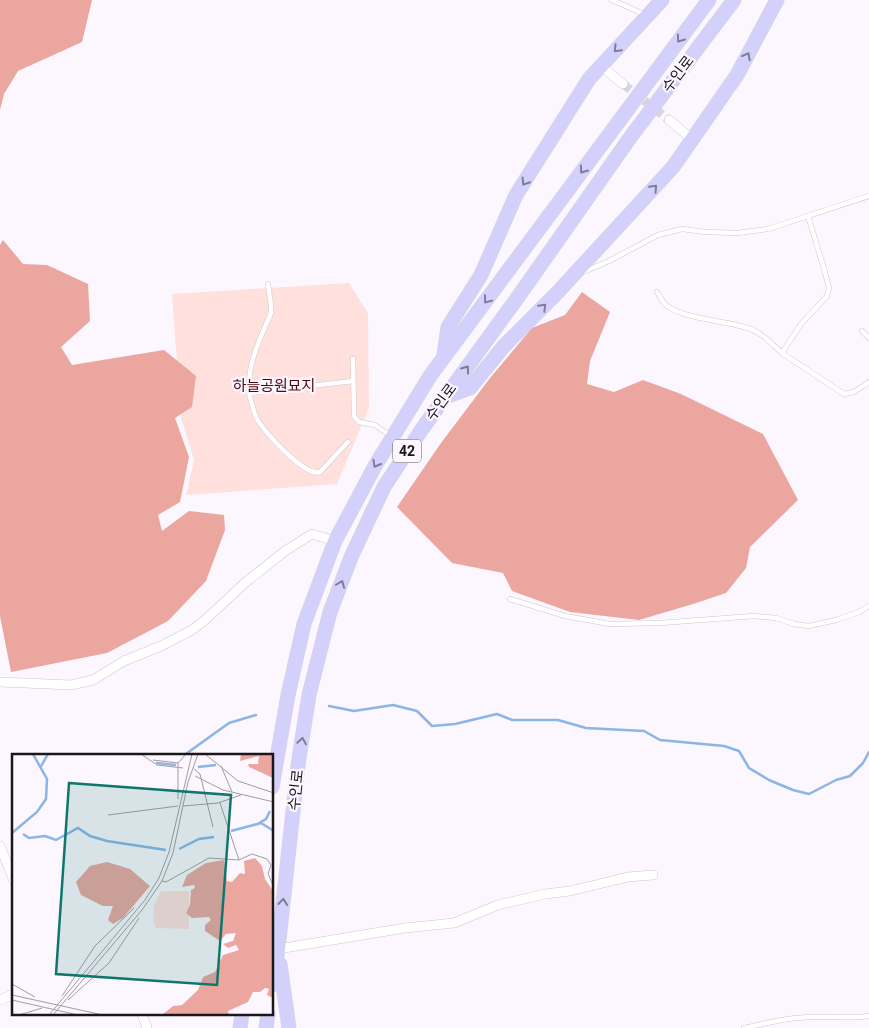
<svg xmlns="http://www.w3.org/2000/svg" width="869" height="1028" viewBox="0 0 869 1028" font-family="Roboto,'Noto Sans KR',sans-serif">
	<style>
		.green { fill: #ffe0dd }
		.forest { fill: #eca6a0 }
		.lines { fill: none; stroke-linecap: round; stroke-linejoin: round }
		.stream { stroke: #8ab5e5; stroke-width: 2.5 }
		.street-tunnel { stroke: #dad5dc; stroke-width: 9; stroke-dasharray: 9 4.5; stroke-linecap: butt }
		.lane-casing { stroke: #cec7d1; stroke-width: 5.5 }
		.street-casing { stroke: #cec7d1; stroke-width: 10 }
		.primary-casing { stroke: #d6d5d6; stroke-width: 15 }
		.lane { stroke: #fff; stroke-width: 4.5 }
		.street { stroke: #fff; stroke-width: 9 }
		.primary { stroke: #d3d1fc; stroke-width: 14 }
		.oneway { stroke: #7f7d96 }
		.labels { text-anchor: middle; stroke-width: 4.5; stroke-linejoin: round; paint-order: stroke }
		.shield { fill: #fcf6fe; stroke: #5d5a5e; stroke-width: 1 }
		.shield-label { font-size: 14px; font-weight: bold; fill: #19171a }
		.street-label { font-size: 15px; fill: #19171a; stroke: #fcf6fe }
		.park-label { font-size: 15px; fill: #57040a; stroke: #fcf6fe }
		.inset-river { fill: none; stroke: #8ab5e5; stroke-width: 2.5 }
		.inset-road { fill: none; stroke: #a19da3; stroke-width: 1 }
		.view { fill: #0f766e; fill-opacity: 0.15; stroke: #0f766e; stroke-width: 2.5 }
		.inset-edge { fill: none; stroke: #19171a; stroke-width: 2.5 }
	</style>
	<rect width="100%" height="100%" fill="#fcf6fe"/>
	<path class="green" d="M349,283L368,313L369,408L337,484L186,495L194,460L181,418L172,294Z"/>
	<path class="forest" d="M0,0H92L82,42L18,71L4,94L0,110Z
		M3,240L23,264L47,265L88,284L90,321L61,347L72,365L164,350L196,376L192,407L175,418L189,457L180,502L158,515L162,531L189,511L224,515L225,530L206,581L168,621L107,653L11,672L0,616V245Z
		M582,292L610,312L590,361L587,384L614,392L643,380L681,394L763,434L798,500L750,547L746,568L726,593L693,604L639,620L570,612L512,591L503,573L452,563L397,507L441,443L490,378L532,328L565,315Z"/>
	<g class="lines">
		<path class="stream" d="M329,706L354,711L393,705L417,711L432,726L455,724L497,714L512,720H558L586,728L644,731L660,740L724,746L739,751L749,768L769,780L793,790L809,794L836,780L850,776L863,763L869,752
			M183,756L229,723L256,715"/>
		<path class="street-tunnel" d="M623,84L669,120"/>
		<defs>
			<path id="lane" d="M612,0L646,15
				M808,216L825,272L829,288L827,296L801,324L782,353L844,394L854,392L869,382
				M581,273L609,261L658,235L682,229L706,232L738,233L768,229L869,196
				M657,292C660,296 662,302 666,305C683,319 727,321 748,328C761,332 772,344 782,353
				M862,331L869,338
				M353,359L354,416L359,422L375,425L391,436
				M249,393C247,364 260,339 271,313V305L268,284
				M348,442L320,472C305,477 264,432 257,419C253,410 251,402 249,393L353,381
				M510,599L565,616L610,624L660,623L754,616L776,618L794,624L809,626L836,620L859,612L869,606
				M744,1028C767,1023 790,1017 814,1017C833,1016 850,1019 869,1016"/>
			<path id="street" d="M601,66L623,84
				M669,120L692,139
				M0,682L71,685L93,680L124,661L161,646L192,630L205,620L246,582L285,551L312,534L335,541
				M0,846L14,881
				M278,949L405,928L454,923L498,905L545,894L570,891L628,877L653,875
				M0,1000L14,994
				M142,1014L147,1028"/>
			<path id="primary" d="M444,355L448,327L481,275L516,195L589,79L662,0
				M445,397L470,388L504,346L557,293L673,167L737,75L777,0
				M272,787L288,695L304,624L335,541L375,466L430,376L709,0
				M280,964L289,1028
				M272,985L278,949L298,765L309,695L330,612L352,555L384,487L422,429L518,297L632,135L734,0
				M240,1028L242,1014
				M266,1028L268,1014"/>
		</defs>
		<use href="#lane" class="lane-casing"/>
		<use href="#street" class="street-casing"/>
		<use href="#primary" class="primary-casing"/>
		<use href="#lane" class="lane"/>
		<use href="#street" class="street"/>
		<use href="#primary" class="primary"/>
	</g>
	<defs><path id="oneway-chevron" d="M-2-3.5L2.5 0L-2 3.5" fill="none" stroke-width="1.6" stroke-linecap="round" stroke-linejoin="round" transform="scale(1.25)"/></defs>
	<g class="oneway">
		<use href="#oneway-chevron" transform="translate(680 39) rotate(126)"/>
		<use href="#oneway-chevron" transform="translate(617 49) rotate(133)"/>
		<use href="#oneway-chevron" transform="translate(747 56) rotate(-62)"/>
		<use href="#oneway-chevron" transform="translate(583 170) rotate(126)"/>
		<use href="#oneway-chevron" transform="translate(525 182) rotate(122)"/>
		<use href="#oneway-chevron" transform="translate(654 188) rotate(-47)"/>
		<use href="#oneway-chevron" transform="translate(487 300) rotate(127)"/>
		<use href="#oneway-chevron" transform="translate(543 307) rotate(-45)"/>
		<use href="#oneway-chevron" transform="translate(466 369) rotate(-54)"/>
		<use href="#oneway-chevron" transform="translate(376 464) rotate(120)"/>
		<use href="#oneway-chevron" transform="translate(341 584) rotate(-69)"/>
		<use href="#oneway-chevron" transform="translate(302 741) rotate(-81)"/>
		<use href="#oneway-chevron" transform="translate(283 902) rotate(-84)"/>
	</g>
	<g class="labels">
		<rect class="shield" x="393" y="439.5" width="28" height="23" rx="4"/>
		<g class="shield-label">
			<text x="407" y="456">42</text>
		</g>
		<g class="street-label">
			<text transform="translate(678 74) rotate(-53)" y="5">수인로</text>
			<text transform="translate(441 402) rotate(-54)" y="5">수인로</text>
			<text transform="translate(296 790) rotate(-84)" y="5">수인로</text>
		</g>
		<g class="park-label">
			<text x="274" y="391">하늘공원묘지</text>
		</g>
	</g>
	<g transform="translate(12 754)">
		<rect width="261" height="261" fill="#fcf6fe"/>
		<path d="M149,137H177V175L144,174L141,168L142,151Z" fill="#ffe0dd"/>
		<path d="M229,0H261V24L237,13L236,10H246L247,2L228,7ZM243,104L250,112L253,125L261,137V244L255,241L257,235L253,234L248,238H241L236,248L216,257L217,261H150L161,252L170,251L186,236L191,223L203,218L211,201L227,196L224,191L216,194L211,190L221,187L224,179L214,180L208,187L193,177V171L199,166L197,163L180,164L174,159L178,151L179,136L183,134L182,131L170,133L175,121L194,109L212,106L215,127L220,128L228,119L233,120L232,107ZM95,108L118,115L138,132L111,164L101,170L96,166L101,152H91L69,141L64,128L78,112Z" fill="#eca6a0"/>
		<path class="inset-river" d="M144,9L164,11M186,13L204,11M28,14L36,0M247,69L254,65L258,57M219,77L249,69L262,77M0,79L25,58L34,45L35,25L21,0M11,80L17,84L33,82L44,86L66,74L78,82L95,87L154,96M167,95L187,85L202,83"/>
		<path class="inset-road" d="M129,0L145,11L171,14M193,0L226,27L262,39M141,6L166,9M209,12L220,38M182,15L188,20L201,73M183,22L211,36L262,48M166,45V9L174,0M208,49L227,106L240,100L255,105L259,111L256,120L262,133M171,52L206,49L229,41M96,61L166,52M150,127L154,128L197,104L227,106M0,230L23,243M0,241L91,261M50,242L83,192L122,154M0,246L66,261M56,246L97,209L127,164M7,261L30,254M37,261L133,146L147,124L157,98L180,0M41,261L130,156L150,127L161,99L176,28L186,0"/>
		<path class="view" d="M57,29L219,41L205,231L44,220Z"/>
		<rect width="261" height="261" class="inset-edge"/>
	</g>
</svg>
